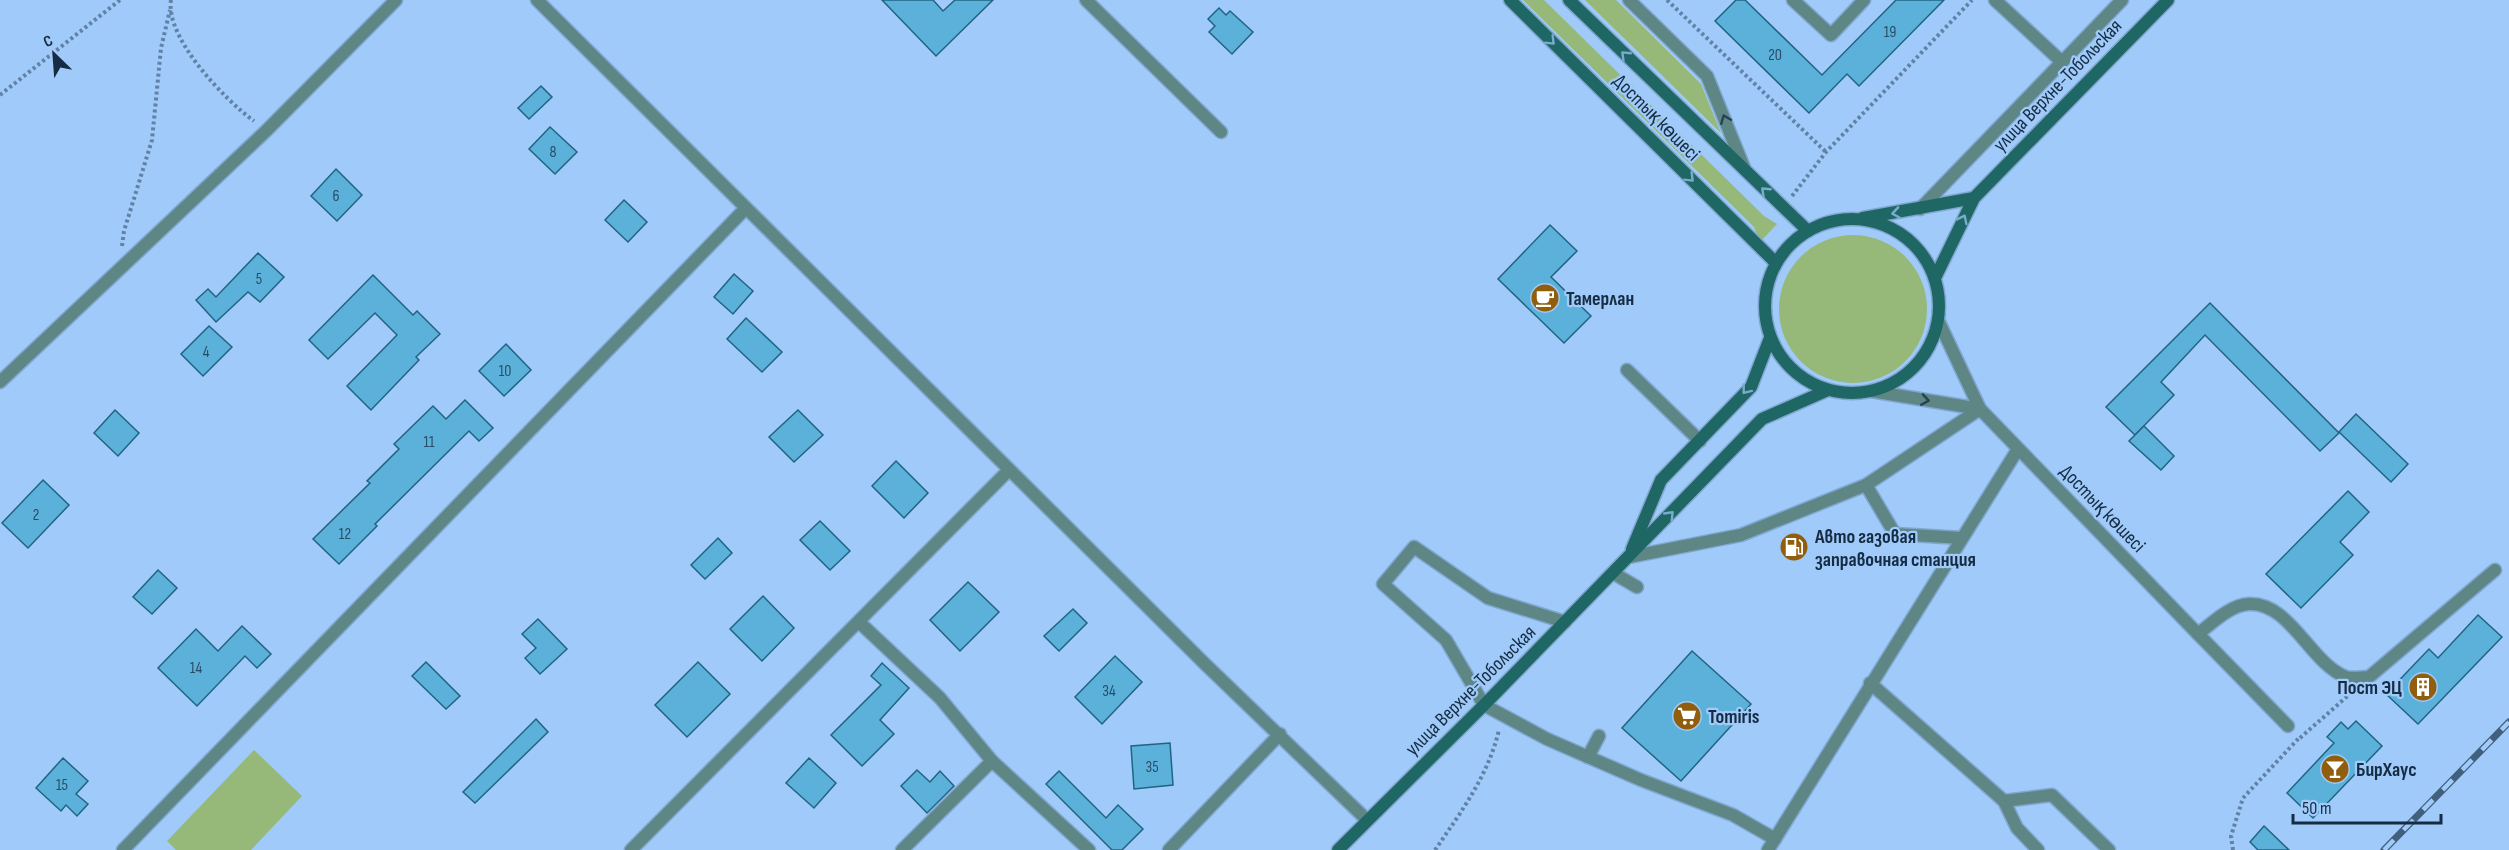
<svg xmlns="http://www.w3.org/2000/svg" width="2509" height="850" font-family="'Sofia Sans Condensed',sans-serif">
	<rect width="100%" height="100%" fill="#9fcaf9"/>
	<!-- green -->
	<g fill="#96b97a">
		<polygon points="1523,0 1544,0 1764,216 1777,224 1760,242 1754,227"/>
		<polygon points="1585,0 1616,0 1701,84 1721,133"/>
		<circle cx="1853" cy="309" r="74"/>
		<polygon points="254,750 302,796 251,850 176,850 167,841"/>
	</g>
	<!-- building -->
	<g fill="#5cb1da" stroke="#216482" stroke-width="1.5">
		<polygon points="882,0 933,0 943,11 955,0 993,0 936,56"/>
		<polygon points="1736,0 1745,0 1822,75 1896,0 1944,0 1859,86 1847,74 1809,113 1715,21"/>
		<polygon points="1219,8 1226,15 1230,11 1253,32 1232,54 1209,32 1215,26 1208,19"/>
		<polygon points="541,86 552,97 529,119 518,108"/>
		<polygon points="550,127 577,152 555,174 529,149"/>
		<polygon points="336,169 362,195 337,221 311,196"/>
		<polygon points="624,200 647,222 628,242 605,220"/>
		<polygon points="1550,225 1577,251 1551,277 1591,316 1564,343 1498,279"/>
		<polygon points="258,253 284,277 260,302 248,292 216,322 196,300 208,289 216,297"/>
		<polygon points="734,274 753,291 733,314 714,297"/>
		<polygon points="373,275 413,315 417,311 440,334 416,357 419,360 371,410 347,386 397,335 375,313 328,359 309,340"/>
		<polygon points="2210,303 2339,433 2320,451 2205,335 2161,382 2174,395 2135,435 2106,407"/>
		<polygon points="746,318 782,352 762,372 727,339"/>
		<polygon points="209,326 232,347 203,376 181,354"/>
		<polygon points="506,344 531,370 504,396 479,371"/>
		<polygon points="465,400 493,428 479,441 469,431 375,524 377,526 339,564 313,539 370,483 367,481 399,449 394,444 433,406 446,419"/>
		<polygon points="115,410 139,433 118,456 94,433"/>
		<polygon points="798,410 823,435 794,462 769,437"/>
		<polygon points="2356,414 2408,464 2391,482 2339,432"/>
		<polygon points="2144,426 2174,456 2161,470 2129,441"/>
		<polygon points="896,461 928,493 904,518 872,486"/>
		<polygon points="43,480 69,505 28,548 2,523"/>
		<polygon points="2348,491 2369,512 2340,542 2353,555 2301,608 2266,574"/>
		<polygon points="820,521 850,551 830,570 800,540"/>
		<polygon points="718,538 732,553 705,579 691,565"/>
		<polygon points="158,570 177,588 152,614 133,597"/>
		<polygon points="968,582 999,612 960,651 930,620"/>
		<polygon points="763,596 794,628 762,661 730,629"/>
		<polygon points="1073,609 1087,623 1059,651 1044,636"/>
		<polygon points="2478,615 2502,637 2418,724 2386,694 2429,649 2438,658"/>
		<polygon points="538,619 567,649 540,674 525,658 536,648 522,634"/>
		<polygon points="242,626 271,654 257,668 245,656 197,706 158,668 196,629 218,651"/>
		<polygon points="1692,651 1751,704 1681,781 1622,728"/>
		<polygon points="1115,656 1142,682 1102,724 1075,697"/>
		<polygon points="426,662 460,696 446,709 412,676"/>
		<polygon points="698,662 730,694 687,737 655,705"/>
		<polygon points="882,663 909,688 880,720 894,734 862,766 831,735 881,685 871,676"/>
		<polygon points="536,719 548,732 475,803 463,792"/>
		<polygon points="2356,721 2382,746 2313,818 2287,793 2334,743 2327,737 2341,722 2348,729"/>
		<polygon points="1170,743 1173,785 1134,789 1131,746"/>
		<polygon points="63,758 88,781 76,794 88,804 77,816 66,805 61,811 36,788"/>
		<polygon points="809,758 836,783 814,808 786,783"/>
		<polygon points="917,770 930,782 940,771 954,786 927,813 901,786"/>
		<polygon points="1059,771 1106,818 1118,805 1143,829 1122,850 1112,850 1046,784"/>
		<polygon points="2264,826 2289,850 2258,850 2250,842"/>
	</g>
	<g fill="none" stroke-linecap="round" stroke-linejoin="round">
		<!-- lane casing -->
		<g stroke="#81a7d1" stroke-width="15">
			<g id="lane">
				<polyline points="1793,0 1831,35 1864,0"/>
				<polyline points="1995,0 2062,62"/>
				<polyline points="1920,209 2122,0"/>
				<polyline points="1627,370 1700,441"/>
				<polyline points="1866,485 1895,534 1962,538"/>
				<polyline points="1629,557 1741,535 1866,485 1980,409"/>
				<polyline points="859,622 940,698 992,761"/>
				<polyline points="1870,683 2004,801 2017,828 2038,850"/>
				<polyline points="1484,705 1446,640 1383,584 1414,547 1488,598 1565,622"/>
				<path d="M2288,726L2198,634C2212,623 2230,605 2249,604C2290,602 2310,663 2346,677C2353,679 2362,677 2369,677L2495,570"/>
				<polyline points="2004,801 2052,795 2109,850"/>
				<polyline points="902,850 992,761 1089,850"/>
				<polyline points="1768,850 2018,449"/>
			</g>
		</g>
		<!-- street casing -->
		<g stroke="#81a7d1" stroke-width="15">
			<g id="street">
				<polyline points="537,0 1204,663 1367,820"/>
				<polyline points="1086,0 1221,132"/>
				<polyline points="1629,0 1707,76 1745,170"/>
				<polyline points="1938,320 1980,409 2198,634"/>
				<polyline points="0,382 266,131 396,0"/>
				<polyline points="1871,391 1980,409"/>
				<polyline points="1613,573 1637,587"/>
				<polyline points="1484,705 1547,739 1641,780 1733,815 1775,839"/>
				<polyline points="1588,757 1599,736"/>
				<polyline points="123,850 745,209"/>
				<polyline points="631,850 1009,470"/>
				<polyline points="1169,850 1280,734"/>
			</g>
		</g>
		<!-- secondary casing -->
		<g stroke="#81a7d1" stroke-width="15">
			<g id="secondary">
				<polyline points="1510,0 1776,263"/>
				<polyline points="1569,0 1808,231"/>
				<polyline points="1863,218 1974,198"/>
				<circle cx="1852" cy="306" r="87"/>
				<polyline points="1935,278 1974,198 2168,0"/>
				<polyline points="1632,549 1661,480 1751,387 1770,338"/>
				<polyline points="1338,850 1484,705 1762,419 1828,390"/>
			</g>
		</g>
		<!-- path -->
		<g stroke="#6182a6" stroke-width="4" stroke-dasharray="3 3" stroke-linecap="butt">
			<path d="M171,0C165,38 225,100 254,121"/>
			<polyline points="1667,0 1826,152"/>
			<polyline points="0,95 120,0"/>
			<polyline points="1792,196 1826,152 1972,0"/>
			<polyline points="122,246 124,231 152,140 161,48 170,10"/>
			<polyline points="2300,738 2351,693"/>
			<path d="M1435,850C1461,812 1488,776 1499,730"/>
			<polyline points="2233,850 2231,836 2243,798 2299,738"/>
		</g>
		<!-- lane -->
		<use href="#lane" stroke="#5d8684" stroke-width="12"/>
		<!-- street -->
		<use href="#street" stroke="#5d8684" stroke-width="12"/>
		<!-- secondary -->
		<use href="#secondary" stroke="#1f6764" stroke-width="12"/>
		<!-- rail casing -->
		<g stroke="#425f7d" stroke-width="7">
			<polyline id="rail" points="2384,850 2509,722"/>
		</g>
		<!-- rail -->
		<use href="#rail" stroke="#9fcaf9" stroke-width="4.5" stroke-dasharray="14" stroke-linecap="butt"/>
	</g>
	<!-- one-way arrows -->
	<defs><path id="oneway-chevron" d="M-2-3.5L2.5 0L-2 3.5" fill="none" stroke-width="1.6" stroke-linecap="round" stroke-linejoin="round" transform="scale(1.5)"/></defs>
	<g stroke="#79accc">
		<use href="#oneway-chevron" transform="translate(1551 41) rotate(45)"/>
		<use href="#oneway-chevron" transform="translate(1625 55) rotate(-136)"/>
		<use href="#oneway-chevron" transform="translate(1690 178) rotate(45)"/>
		<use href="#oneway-chevron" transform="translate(1765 191) rotate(-137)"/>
		<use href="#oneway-chevron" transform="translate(1896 213) rotate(171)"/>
		<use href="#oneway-chevron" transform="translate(1963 219) rotate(-64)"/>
		<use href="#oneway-chevron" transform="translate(1746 390) rotate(128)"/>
		<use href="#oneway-chevron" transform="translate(1670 515) rotate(-46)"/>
	</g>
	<g stroke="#284253">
		<use href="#oneway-chevron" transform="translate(1725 119) rotate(-112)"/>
		<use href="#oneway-chevron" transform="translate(1925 400) rotate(9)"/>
	</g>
	<!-- icons -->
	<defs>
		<g id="cafe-disc" transform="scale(1.5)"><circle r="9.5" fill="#905e0d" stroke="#9fcaf9"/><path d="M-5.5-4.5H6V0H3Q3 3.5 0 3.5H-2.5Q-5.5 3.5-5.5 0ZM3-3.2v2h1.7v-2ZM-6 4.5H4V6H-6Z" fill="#fff"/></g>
		<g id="fuel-disc" transform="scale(1.5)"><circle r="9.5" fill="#905e0d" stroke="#9fcaf9"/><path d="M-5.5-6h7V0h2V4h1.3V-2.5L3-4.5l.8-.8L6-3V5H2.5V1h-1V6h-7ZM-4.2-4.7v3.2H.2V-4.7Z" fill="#fff"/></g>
		<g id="building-disc" transform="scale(1.5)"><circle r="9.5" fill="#905e0d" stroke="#9fcaf9"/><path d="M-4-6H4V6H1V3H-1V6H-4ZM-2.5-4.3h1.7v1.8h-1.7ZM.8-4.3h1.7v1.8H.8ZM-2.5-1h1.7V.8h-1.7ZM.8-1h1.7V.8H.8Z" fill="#fff"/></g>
		<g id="supermarket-disc" transform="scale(1.5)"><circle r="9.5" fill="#905e0d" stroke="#9fcaf9"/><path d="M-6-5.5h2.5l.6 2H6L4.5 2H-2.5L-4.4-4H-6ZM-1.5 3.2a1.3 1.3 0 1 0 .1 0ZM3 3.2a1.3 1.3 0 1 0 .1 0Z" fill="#fff"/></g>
		<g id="bar-disc" transform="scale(1.5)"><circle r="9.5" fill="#905e0d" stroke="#9fcaf9"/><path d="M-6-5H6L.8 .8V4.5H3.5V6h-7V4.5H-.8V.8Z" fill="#fff"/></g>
	</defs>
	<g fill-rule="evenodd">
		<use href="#cafe-disc" x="1545" y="298"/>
		<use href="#fuel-disc" x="1794" y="547"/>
		<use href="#building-disc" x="2423" y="687"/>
		<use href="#supermarket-disc" x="1687" y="716"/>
		<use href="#bar-disc" x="2335" y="769"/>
	</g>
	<g text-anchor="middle" stroke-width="4.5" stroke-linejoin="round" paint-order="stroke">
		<!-- number labels -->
		<g font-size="16" fill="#284d69">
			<text x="1890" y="37">19</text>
			<text x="1775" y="60">20</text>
			<text x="553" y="157">8</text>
			<text x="336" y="201">6</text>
			<text x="259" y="284">5</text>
			<text x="206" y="357">4</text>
			<text x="505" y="376">10</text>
			<text x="429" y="447">11</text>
			<text x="36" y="520">2</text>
			<text x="345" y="539">12</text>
			<text x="196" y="673">14</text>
			<text x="1109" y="696">34</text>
			<text x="1152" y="772">35</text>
			<text x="62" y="790">15</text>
		</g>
		<!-- street labels -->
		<g font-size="20" fill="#162c43" stroke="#9fcaf9">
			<text transform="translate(2057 85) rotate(-46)" y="7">улица Верхне-Тобольская</text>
			<text transform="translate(1657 117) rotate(45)" y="7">Достық көшесі</text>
			<text transform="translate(2103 508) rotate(46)" y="7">Достық көшесі</text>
			<text transform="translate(1470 690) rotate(-45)" y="7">улица Верхне-Тобольская</text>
		</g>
		<!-- poi labels -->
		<g font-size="20" font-weight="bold" fill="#162c43" stroke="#9fcaf9" text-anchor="start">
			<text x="1566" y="305">Тамерлан</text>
			<text x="1815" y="543">Авто газовая<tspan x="1815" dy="23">заправочная станция</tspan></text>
			<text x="2402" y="694" text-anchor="end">Пост ЭЦ</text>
			<text x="1708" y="723">Tomiris</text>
			<text x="2356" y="776">БирХаус</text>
		</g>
	</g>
	<!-- north arrow -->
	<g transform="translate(54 54) rotate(335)" stroke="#9fcaf9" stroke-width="4.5" paint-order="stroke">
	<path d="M0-4.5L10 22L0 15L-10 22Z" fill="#162c43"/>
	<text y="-9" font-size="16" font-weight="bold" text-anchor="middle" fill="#162c43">С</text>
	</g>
	<!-- scale -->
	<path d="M2293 814v9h148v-9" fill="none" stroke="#162c43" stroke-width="3"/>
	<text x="2302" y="814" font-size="18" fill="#162c43" stroke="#9fcaf9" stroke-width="4.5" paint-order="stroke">50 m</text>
</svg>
